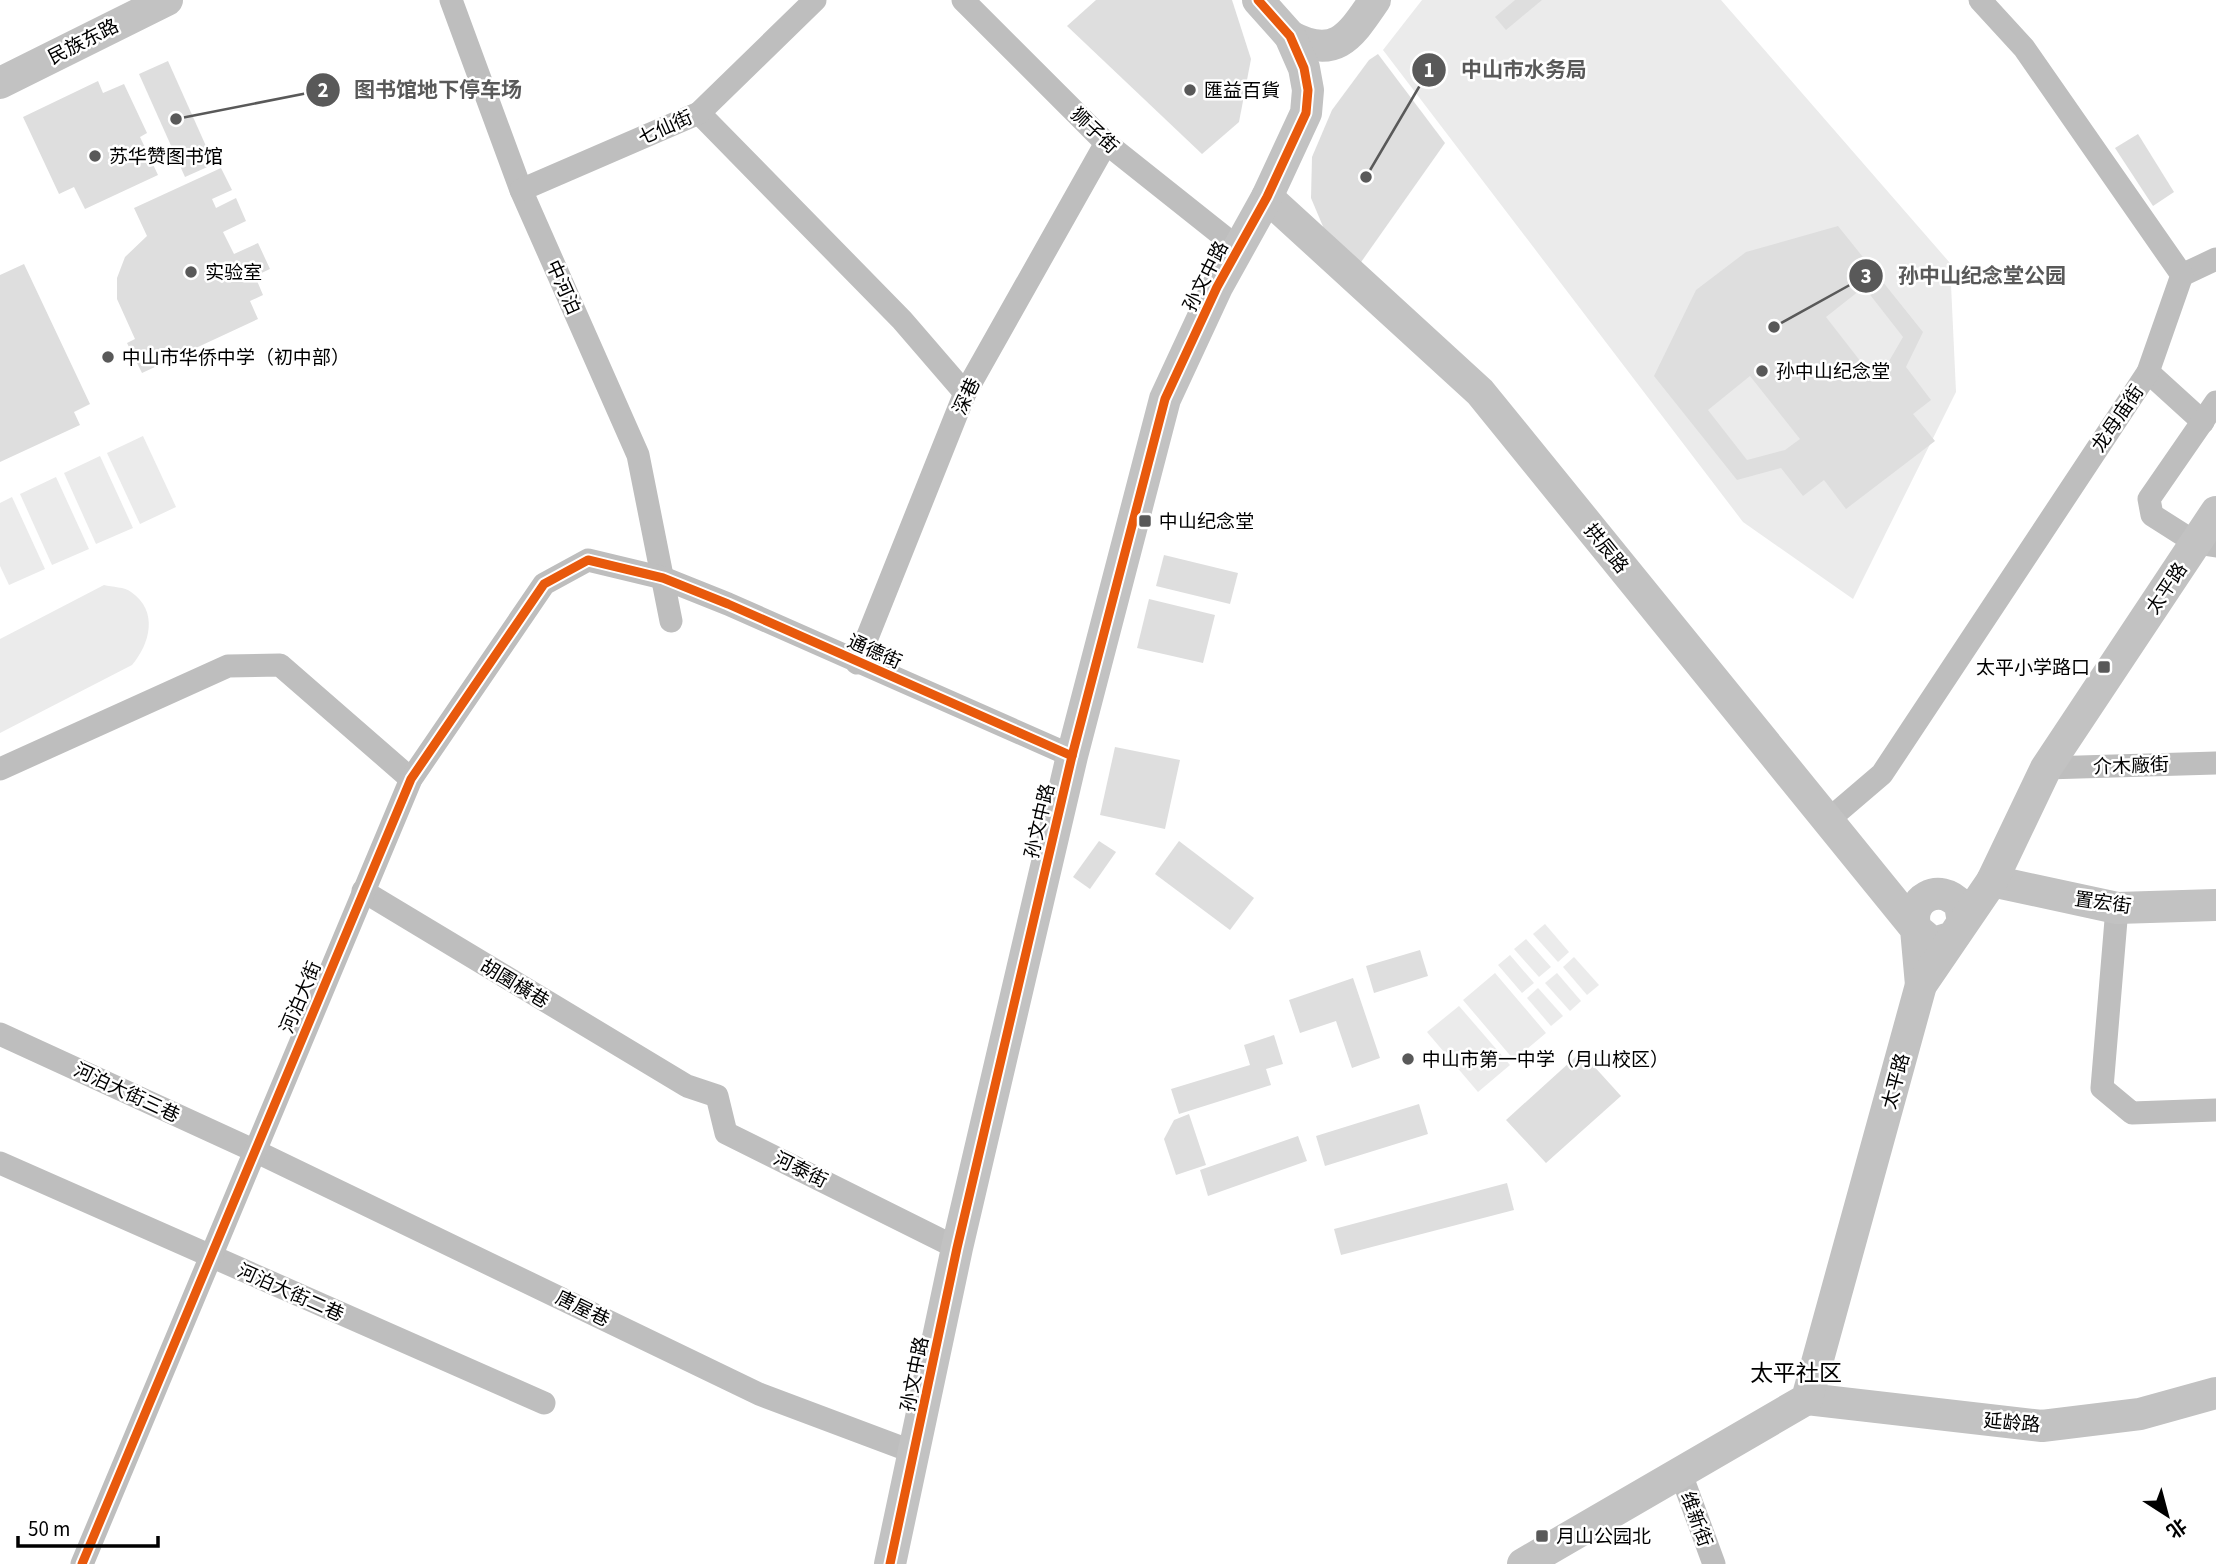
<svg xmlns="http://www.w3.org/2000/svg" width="2216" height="1564" font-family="'Source Sans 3','Noto Sans SC',sans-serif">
	<rect width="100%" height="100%" fill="#fff"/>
	<!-- green -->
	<g fill="#ebebeb">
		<polygon points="1422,0 1721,0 1950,263 1956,392 1853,599 1743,522 1383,50"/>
		<polygon points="143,436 176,507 140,524 107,453"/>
		<polygon points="100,456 133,528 96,544 64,473"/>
		<polygon points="56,477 89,549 52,565 20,494"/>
		<polygon points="12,497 45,569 9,585 0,566 0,503"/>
		<path d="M104,585C112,587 125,587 131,592C159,611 150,644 132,665L0,733V639Z"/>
		<polygon points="1545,924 1569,952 1558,962 1533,934"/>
		<polygon points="1526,939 1551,967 1539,977 1514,949"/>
		<polygon points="1510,955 1534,983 1522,993 1498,965"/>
		<polygon points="1574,957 1599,985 1587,995 1563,967"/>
		<polygon points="1495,973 1546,1033 1514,1060 1463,1000"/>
		<polygon points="1557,973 1581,1001 1570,1011 1545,983"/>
		<polygon points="1538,988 1563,1016 1551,1026 1527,998"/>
		<polygon points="1459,1006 1510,1065 1478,1092 1427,1032"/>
	</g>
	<!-- building -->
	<g fill="#dedede" fill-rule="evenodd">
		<polygon points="1096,0 1232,0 1251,59 1239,122 1202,154 1067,26"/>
		<polygon points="1515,0 1542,0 1506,30 1495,17"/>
		<polygon points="1378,54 1445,143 1359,265 1327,236 1311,198 1312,157 1332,110 1369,60"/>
		<polygon points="168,61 214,164 185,177 139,74"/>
		<polygon points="98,81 103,93 124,84 147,133 140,137 158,175 85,209 74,187 59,194 23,117"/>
		<polygon points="2138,134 2174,192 2153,206 2115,148"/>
		<polygon points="221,168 232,190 212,199 216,208 236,198 246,221 223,232 234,254 258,243 270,269 255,276 263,295 250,301 258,319 142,373 127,343 135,339 117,299 117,278 125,257 147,236 134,208"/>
		<path d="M1838,226L1923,332L1906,367L1931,400L1913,414L1935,441L1846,509L1824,480L1803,496L1781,468L1737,480L1654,376L1696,290L1746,252ZM1864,287L1903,337L1881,375L1875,380L1826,317ZM1750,376L1800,439L1785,450L1747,460L1708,410Z"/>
		<polygon points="24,264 90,404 74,412 80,425 0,462 0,275"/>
		<polygon points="1164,555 1238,573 1230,604 1156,586"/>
		<polygon points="1149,599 1215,615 1203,663 1137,648"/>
		<polygon points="1115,747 1180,760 1165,829 1100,815"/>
		<polygon points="1099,841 1116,852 1090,889 1073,877"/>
		<polygon points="1179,841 1254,898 1230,930 1155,874"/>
		<polygon points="1420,950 1428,976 1374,993 1366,966"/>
		<polygon points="1353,978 1380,1058 1352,1068 1336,1021 1300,1033 1289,1000"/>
		<polygon points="1274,1035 1283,1064 1266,1069 1271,1085 1179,1114 1171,1089 1250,1065 1244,1045"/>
		<polygon points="1581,1052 1621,1096 1546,1163 1506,1120"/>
		<polygon points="1419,1104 1428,1134 1325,1166 1316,1136"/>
		<polygon points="1189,1114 1206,1165 1176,1175 1164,1139 1174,1120"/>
		<polygon points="1298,1136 1307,1161 1208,1196 1200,1170"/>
		<polygon points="1507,1183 1514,1210 1341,1255 1334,1229"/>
	</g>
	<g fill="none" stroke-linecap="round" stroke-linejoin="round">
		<!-- street -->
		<g stroke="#bebebe" stroke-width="23">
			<polyline points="451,0 521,190 638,455 671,621"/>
			<polyline points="963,0 1106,143 1238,248"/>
			<polyline points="699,113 902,320 965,393"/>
			<polyline points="521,190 699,113 815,0"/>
			<polyline points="2182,275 2216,259"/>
			<polyline points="2148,372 2203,422"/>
			<polyline points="2216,402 2149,499 2152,515 2196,543 2216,546"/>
			<polyline points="857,663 965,393 1106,143"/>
			<polyline points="2046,768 2216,763"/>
			<polyline points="0,769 228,666 280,665 411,779"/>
			<polyline points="1827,821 1882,774 2148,372 2182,275 2024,48 1980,0"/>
			<polyline points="363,891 687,1086 717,1096 726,1133 957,1248"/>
			<polyline points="2117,908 2102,1088 2132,1113 2216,1110"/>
			<polyline points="0,1034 255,1151 759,1394 916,1453"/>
			<polyline points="0,1163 544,1403"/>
			<polyline points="1681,1474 1714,1564"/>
			<polyline points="82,1564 411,779 544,584 588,560 663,578 728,604 1072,756"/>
		</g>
		<!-- secondary -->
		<g stroke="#c2c2c2" stroke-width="32">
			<path d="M1290,36C1336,61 1351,35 1375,0"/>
			<polyline points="0,83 167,0"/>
			<path d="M1267,197L1480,392L1916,929L1929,940L1937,942L1953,937L1963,922L1960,905C1940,881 1906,899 1916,929L1921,985"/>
			<polyline points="1992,881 2117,908 2216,905"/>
			<polyline points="1807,1399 2042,1426 2140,1414 2216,1393"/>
			<polyline points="890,1564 957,1248 1072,756 1165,399 1217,287 1267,197 1306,113 1308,90 1304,68 1290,36 1258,0"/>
			<polyline points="1523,1564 1807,1399 1921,985 1992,881 2046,768 2216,512"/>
		</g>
		<!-- cycleway casing -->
		<g stroke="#fff" stroke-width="13">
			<g id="cycleway">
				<polyline points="82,1564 411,779 544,584 588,560 663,578 728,604 1072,756"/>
				<polyline points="890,1564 957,1248 1072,756 1165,399 1217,287 1267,197 1306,113 1308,90 1304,68 1290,36 1258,0"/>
			</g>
		</g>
		<!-- cycleway -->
		<use href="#cycleway" stroke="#e8590c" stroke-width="9"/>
	</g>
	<!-- markers -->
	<g fill="#595959" stroke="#fff" stroke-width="2.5">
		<circle cx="1190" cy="90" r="7"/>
		<circle cx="95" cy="156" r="7"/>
		<circle cx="191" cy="272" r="7"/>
		<circle cx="108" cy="357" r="7"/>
		<circle cx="1762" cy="371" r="7"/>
		<rect x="1138" y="514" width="14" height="14" rx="3.5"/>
		<rect x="2097" y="660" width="14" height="14" rx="3.5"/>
		<circle cx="1408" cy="1059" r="7"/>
		<rect x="1535" y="1529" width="14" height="14" rx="3.5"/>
	</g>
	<g text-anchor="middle" stroke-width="5" stroke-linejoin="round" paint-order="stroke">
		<!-- street labels -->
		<g font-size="19" fill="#000" stroke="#fff">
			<text transform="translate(83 41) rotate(-27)" y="7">民族东路</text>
			<text transform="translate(665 127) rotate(-24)" y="7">七仙街</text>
			<text transform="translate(1095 130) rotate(43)" y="7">狮子街</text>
			<text transform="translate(1205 276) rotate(-63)" y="7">孙文中路</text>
			<text transform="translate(564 287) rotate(66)" y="7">中河泊</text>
			<text transform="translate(966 396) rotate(-65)" y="7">深巷</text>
			<text transform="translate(2117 418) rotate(-56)" y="7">龙母庙街</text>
			<text transform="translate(1607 548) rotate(51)" y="7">拱辰路</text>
			<text transform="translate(2166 588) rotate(-56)" y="7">太平路</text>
			<text transform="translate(875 651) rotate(24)" y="7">通德街</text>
			<text transform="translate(2131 765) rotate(-2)" y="7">介木廠街</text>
			<text transform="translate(1039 821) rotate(-77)" y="7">孙文中路</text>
			<text transform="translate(2103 902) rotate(8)" y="7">置宏街</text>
			<text transform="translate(515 983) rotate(31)" y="7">胡園橫巷</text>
			<text transform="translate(300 997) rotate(-67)" y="7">河泊大街</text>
			<text transform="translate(1895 1081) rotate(-75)" y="7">太平路</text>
			<text transform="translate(127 1092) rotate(25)" y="7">河泊大街三巷</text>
			<text transform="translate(801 1169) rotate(26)" y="7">河泰街</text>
			<text transform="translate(291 1292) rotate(24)" y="7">河泊大街二巷</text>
			<text transform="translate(583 1308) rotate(26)" y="7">唐屋巷</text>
			<text transform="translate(914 1374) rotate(-79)" y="7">孙文中路</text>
			<text transform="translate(2012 1422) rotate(5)" y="7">延龄路</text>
			<text transform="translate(1697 1519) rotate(70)" y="7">维新街</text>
		</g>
		<!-- poi labels -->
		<g font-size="19" fill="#000" stroke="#fff" text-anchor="start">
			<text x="1204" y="97">匯益百貨</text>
			<text x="109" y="163">苏华赞图书馆</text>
			<text x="205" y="279">实验室</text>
			<text x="122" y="364">中山市华侨中学（初中部）</text>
			<text x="1776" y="378">孙中山纪念堂</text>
			<text x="1159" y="528">中山纪念堂</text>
			<text x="2090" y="674" text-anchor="end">太平小学路口</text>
			<text x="1422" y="1066">中山市第一中学（月山校区）</text>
			<text x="1556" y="1543">月山公园北</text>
		</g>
		<!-- quarter labels -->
		<g font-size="23" fill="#000" stroke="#fff">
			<text x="1796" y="1381">太平社区</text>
		</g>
	</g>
	<!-- callouts -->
	<path fill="none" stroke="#595959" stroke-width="2.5" d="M1366 177L1429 70M176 119L323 90M1774 327L1866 276"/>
	<g fill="#595959" stroke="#fff" stroke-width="2.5">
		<circle cx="1366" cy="177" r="7"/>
		<circle cx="176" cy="119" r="7"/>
		<circle cx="1774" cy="327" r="7"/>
		<circle cx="1429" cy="70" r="18"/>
		<circle cx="323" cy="90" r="18"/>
		<circle cx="1866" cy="276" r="18"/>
	</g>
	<g font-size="21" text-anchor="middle" font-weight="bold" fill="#fff">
		<text x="1429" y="77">1</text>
		<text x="323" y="97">2</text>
		<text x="1866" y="283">3</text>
	</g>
	<g font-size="21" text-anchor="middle" font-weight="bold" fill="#595959" stroke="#fff" stroke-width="5" stroke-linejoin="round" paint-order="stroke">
		<text x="1524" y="77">中山市水务局</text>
		<text x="438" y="97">图书馆地下停车场</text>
		<text x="1982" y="283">孙中山纪念堂公园</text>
	</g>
	<!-- north arrow -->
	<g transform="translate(2167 1515) rotate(144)" stroke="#ffffff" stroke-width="5" paint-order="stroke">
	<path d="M0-5L12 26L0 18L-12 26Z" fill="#000000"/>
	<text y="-10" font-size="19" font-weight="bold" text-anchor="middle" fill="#000000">北</text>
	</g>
	<!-- scale -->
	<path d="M18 1536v10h140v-10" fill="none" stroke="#000000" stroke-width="3.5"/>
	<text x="28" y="1536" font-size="21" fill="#000000" stroke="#ffffff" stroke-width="5" paint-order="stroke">50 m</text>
</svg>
